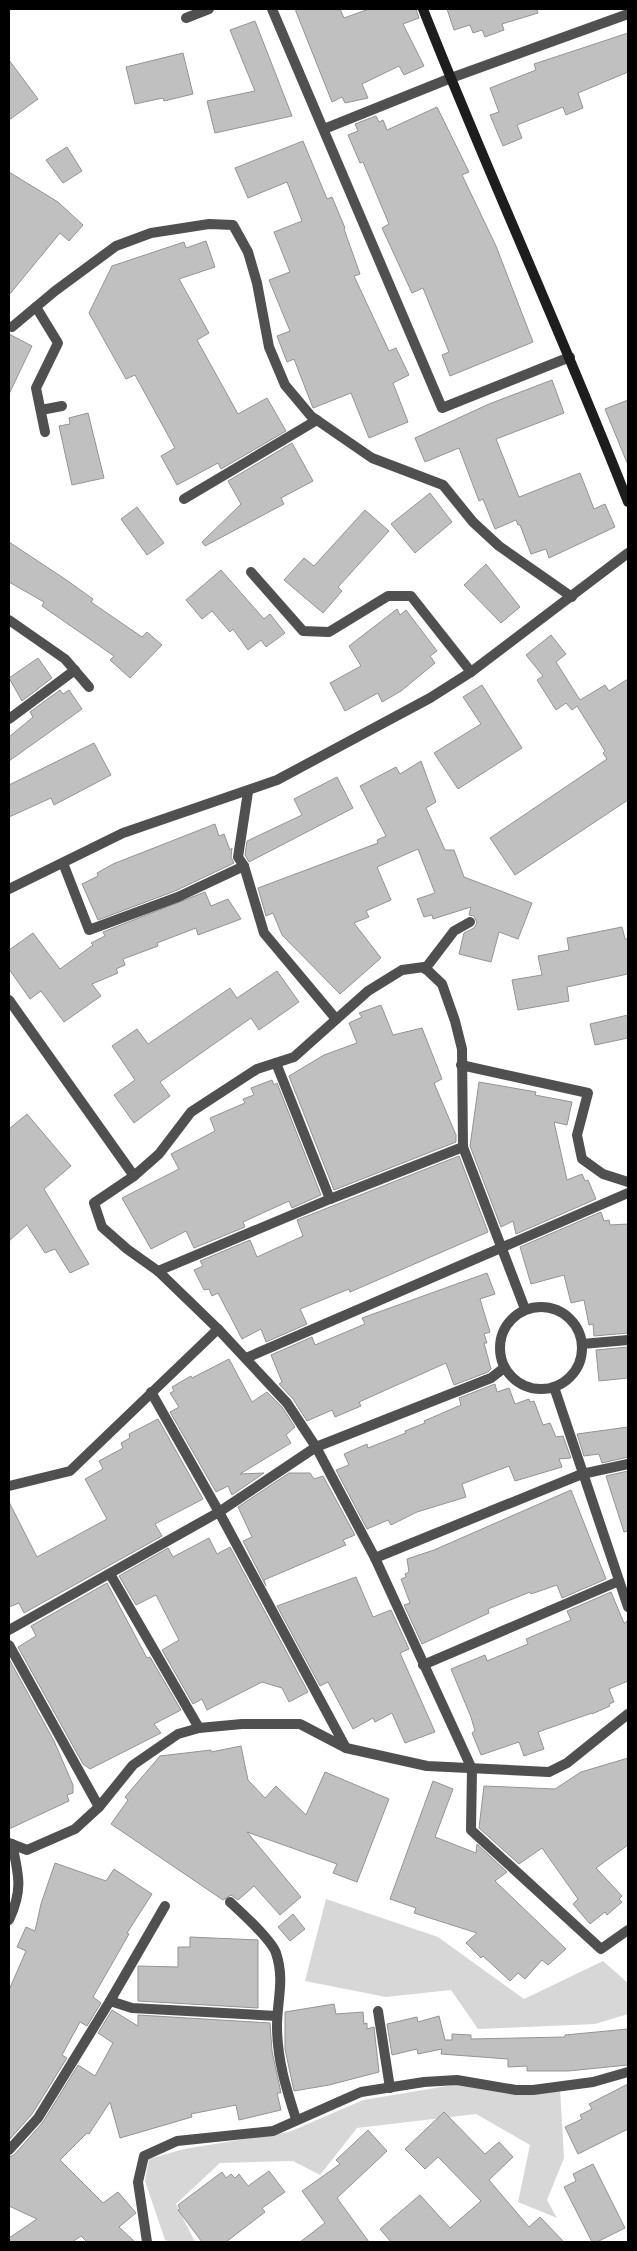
<svg xmlns="http://www.w3.org/2000/svg" width="637" height="2251" font-family="Montserrat,sans-serif">
	<rect width="100%" height="100%" fill="#fff"/>
	<!-- green -->
	<g fill="#d7d7d7">
		<polygon points="326,1899 438,1937 524,1999 603,1961 628,1983 628,2014 595,2024 478,2029 451,1990 386,1997 305,1981"/>
		<polygon points="459,2084 560,2088 564,2158 547,2200 557,2218 518,2202 530,2145 476,2114 357,2128 320,2175 293,2161 220,2163 176,2204 195,2242 170,2242 165,2240 145,2181 149,2159 184,2149 289,2132 363,2100"/>
	</g>
	<!-- building -->
	<g fill="#c0c0c0" stroke="#949494">
		<polygon points="295,9 340,9 344,18 369,9 416,9 419,18 403,24 424,66 404,75 399,66 362,84 368,98 345,103 342,97 332,102"/>
		<polygon points="447,9 537,9 538,13 502,24 504,30 485,37 482,30 473,33 470,25 454,30"/>
		<polygon points="255,21 292,116 215,133 207,101 255,91 230,30"/>
		<polygon points="628,33 628,72 578,93 583,108 566,115 563,107 517,125 522,138 503,146 490,115 499,112 490,88 536,70 534,64"/>
		<polygon points="183,53 193,94 164,101 163,98 135,104 126,67"/>
		<polygon points="9,60 38,99 9,120"/>
		<polygon points="437,107 469,172 462,175 496,246 533,342 450,376 442,355 449,352 447,347 423,288 412,293 382,228 389,224 363,162 360,163 348,135 358,131 355,124 376,116 379,122 383,120 387,130"/>
		<polygon points="303,141 327,199 332,197 345,228 344,229 360,274 354,276 389,351 396,348 409,375 393,383 408,422 369,438 351,393 313,408 294,359 287,362 277,336 290,331 269,280 290,272 274,232 302,221 287,182 248,198 235,168"/>
		<polygon points="67,147 82,171 63,183 46,160"/>
		<polygon points="9,172 58,202 83,225 69,241 60,233 9,295"/>
		<polygon points="206,241 215,267 179,279 209,333 197,340 238,414 267,398 286,431 221,469 218,463 177,485 161,456 175,448 135,375 126,379 89,313 112,266 184,242 186,248"/>
		<polygon points="9,334 32,346 9,394"/>
		<polygon points="552,380 564,413 496,439 519,497 580,473 594,509 605,504 615,527 549,558 546,549 531,554 520,525 518,525 516,520 495,529 483,499 479,501 459,448 425,462 415,438 489,404"/>
		<polygon points="628,400 628,465 605,409"/>
		<polygon points="88,413 104,478 72,485 59,426 70,424 69,418"/>
		<polygon points="292,443 313,481 281,498 284,504 205,546 202,542 241,504 228,481"/>
		<polygon points="430,493 452,522 415,553 391,524"/>
		<polygon points="137,507 164,543 147,555 121,519"/>
		<polygon points="365,510 389,531 338,587 342,591 323,613 284,580 304,558 314,566"/>
		<polygon points="9,542 65,579 93,599 91,602 142,637 147,632 162,645 130,678 110,660 114,656 42,606 44,602 9,582"/>
		<polygon points="486,564 520,607 501,623 464,585"/>
		<polygon points="221,570 264,619 270,614 285,633 266,647 261,640 248,650 233,629 230,632 212,611 202,619 186,600"/>
		<polygon points="397,609 400,615 406,610 437,651 430,656 435,663 401,691 382,702 378,693 345,711 330,683 361,666 349,646"/>
		<polygon points="551,635 566,654 556,662 580,700 605,685 609,691 628,679 628,800 515,875 490,838 607,759 603,753 605,751 577,706 572,710 566,703 556,710 537,680 543,676 526,655"/>
		<polygon points="38,658 52,678 22,701 9,678"/>
		<polygon points="482,685 522,748 458,789 434,753 481,724 463,697"/>
		<polygon points="60,690 63,694 69,690 82,709 9,761 9,737 33,717 30,712"/>
		<polygon points="94,743 111,775 54,805 51,798 9,817 9,785"/>
		<polygon points="421,761 436,802 426,808 445,850 454,850 464,877 532,903 518,939 499,932 491,962 459,954 464,933 474,928 477,923 474,916 469,915 471,907 433,919 432,915 424,917 417,899 435,893 418,849 377,867 391,900 366,911 369,917 354,923 381,958 340,994 282,935 273,913 266,916 258,888 378,843 377,840 386,836 360,786 396,767 400,774"/>
		<polygon points="337,777 353,808 249,862 245,855 247,841 302,815 294,799"/>
		<polygon points="215,824 219,836 224,834 230,850 232,848 231,857 234,863 175,891 98,920 82,884 98,876 97,873 113,864"/>
		<polygon points="205,892 211,906 228,899 241,919 198,935 196,928 157,943 158,946 123,959 125,965 116,969 118,973 92,984 101,996 64,1022 41,991 30,999 9,969 9,950 33,933 60,969 93,945 91,943 105,936 103,932"/>
		<polygon points="622,927 625,939 628,939 628,974 567,987 569,1001 518,1010 512,980 542,975 538,956 569,950 567,938"/>
		<polygon points="277,971 299,1002 259,1030 251,1018 160,1082 170,1096 134,1123 114,1095 135,1080 112,1046 137,1029 148,1044 230,988 237,998"/>
		<polygon points="381,1005 393,1035 422,1028 442,1079 434,1083 456,1135 456,1142 334,1190 289,1076 324,1055 357,1043 349,1023 362,1017 359,1013"/>
		<polygon points="628,1015 628,1038 595,1045 590,1024"/>
		<polygon points="272,1080 274,1085 277,1083 321,1195 292,1208 289,1201 243,1222 245,1227 194,1248 186,1231 151,1249 122,1198 179,1169 171,1154 215,1131 210,1118 245,1103 243,1099 254,1095 251,1088"/>
		<polygon points="479,1082 536,1092 535,1095 572,1102 567,1125 554,1122 567,1180 582,1174 585,1181 588,1180 596,1199 516,1234 513,1221 501,1227 470,1146"/>
		<polygon points="27,1114 71,1166 44,1189 89,1264 70,1273 55,1249 45,1253 27,1225 9,1241 9,1129"/>
		<polygon points="459,1156 488,1232 350,1292 349,1289 300,1309 307,1324 266,1342 261,1329 242,1339 218,1293 212,1296 209,1289 204,1290 194,1270 203,1266 200,1261 250,1240 257,1257 303,1236 297,1220"/>
		<polygon points="601,1212 604,1221 609,1220 610,1225 628,1224 628,1333 594,1336 593,1324 589,1325 584,1300 571,1303 564,1275 531,1284 520,1247"/>
		<polygon points="487,1273 495,1294 480,1299 490,1332 484,1334 487,1343 484,1343 491,1369 488,1372 454,1385 446,1363 359,1402 361,1406 335,1417 332,1410 307,1421 293,1399 279,1384 282,1382 271,1355 312,1337 315,1345 365,1324 362,1318"/>
		<polygon points="628,1347 628,1378 599,1381 596,1350"/>
		<polygon points="229,1359 252,1402 267,1392 282,1407 295,1427 286,1435 291,1443 240,1474 264,1473 232,1495 228,1486 216,1492 170,1412 179,1407 170,1393 174,1391 172,1387 191,1376 192,1378"/>
		<polygon points="495,1384 497,1392 509,1388 515,1404 529,1399 530,1402 534,1401 543,1425 550,1423 556,1437 563,1436 571,1458 559,1459 562,1467 515,1481 509,1466 462,1484 466,1497 417,1512 391,1525 388,1520 367,1529 336,1470 349,1465 344,1454 367,1444 368,1448 406,1433 405,1431 425,1423 424,1421 461,1405 459,1398"/>
		<polygon points="158,1419 203,1499 155,1524 162,1536 24,1613 19,1603 9,1607 9,1502 37,1557 107,1519 85,1479 103,1469 99,1461 123,1448 121,1443 130,1438 129,1434"/>
		<polygon points="628,1427 628,1457 602,1463 599,1454 584,1456 577,1434"/>
		<polygon points="628,1471 628,1531 624,1532 606,1476"/>
		<polygon points="289,1473 310,1473 314,1479 323,1476 355,1535 343,1540 346,1545 264,1580 266,1586 243,1541 252,1537 238,1507"/>
		<polygon points="571,1490 606,1579 562,1598 557,1585 531,1594 530,1592 488,1609 489,1613 422,1644 404,1605 410,1603 401,1579 406,1577 405,1574 409,1572 407,1559 434,1550"/>
		<polygon points="209,1538 217,1554 230,1547 308,1692 289,1702 282,1688 262,1682 207,1710 202,1699 193,1704 162,1650 179,1640 156,1595 136,1605 119,1576 168,1548 173,1557"/>
		<polygon points="356,1577 373,1617 391,1610 409,1649 400,1653 435,1732 405,1743 392,1713 375,1722 373,1718 353,1729 328,1682 320,1686 277,1606"/>
		<polygon points="107,1583 147,1658 150,1657 181,1710 154,1724 161,1733 90,1769 83,1764 18,1647 36,1636 31,1626"/>
		<polygon points="611,1592 624,1623 628,1621 628,1681 609,1689 614,1702 609,1704 610,1706 592,1714 592,1713 538,1732 544,1749 524,1756 519,1742 481,1755 472,1733 475,1731 471,1717 451,1669 485,1655 487,1661 528,1644 526,1639 571,1620 567,1611"/>
		<polygon points="9,1659 54,1741 73,1785 73,1793 67,1795 69,1801 9,1829"/>
		<polygon points="241,1746 248,1780 265,1798 276,1786 306,1815 325,1772 389,1799 357,1882 333,1873 337,1864 247,1832 301,1897 280,1915 254,1886 238,1900 231,1895 223,1900 111,1824 128,1800 125,1797 160,1756 211,1750 211,1752"/>
		<polygon points="628,1758 628,1845 596,1868 622,1896 619,1899 622,1902 607,1915 605,1912 590,1924 573,1904 578,1899 542,1848 519,1864 479,1828 484,1786 555,1789 581,1772"/>
		<polygon points="433,1781 453,1789 435,1837 476,1853 477,1844 507,1872 495,1881 566,1949 548,1965 542,1960 525,1979 518,1973 510,1981 483,1956 481,1958 466,1943 477,1933 414,1913 416,1908 390,1899"/>
		<polygon points="55,1863 106,1881 114,1869 152,1894 127,1933 129,1934 93,1997 101,2003 87,2026 80,2022 62,2055 67,2058 32,2114 9,2140 9,1990 26,1951 17,1947 26,1927 35,1931 41,1904"/>
		<polygon points="293,1914 305,1929 290,1941 278,1927"/>
		<polygon points="190,1937 258,1940 258,2008 138,2001 138,1966 178,1967 178,1947 190,1947"/>
		<polygon points="334,2004 336,2014 363,2012 364,2024 367,2023 367,2029 374,2027 379,2072 329,2085 294,2091 285,2049 285,2012"/>
		<polygon points="112,2010 138,2026 138,2015 270,2023 272,2051 281,2093 277,2093 281,2110 239,2120 236,2105 191,2114 192,2117 120,2138 110,2102 89,2134 87,2133 60,2160 103,2203 118,2192 136,2213 119,2227 135,2242 87,2242 81,2236 72,2242 9,2242 9,2238 37,2219 9,2206 9,2157 14,2155 43,2122 78,2065 95,2076 113,2043 98,2033"/>
		<polygon points="439,2016 445,2040 452,2040 452,2034 471,2035 471,2039 565,2037 565,2035 628,2029 628,2065 568,2071 527,2071 527,2066 508,2067 508,2059 441,2054 442,2049 418,2054 417,2049 392,2055 387,2024 417,2017 418,2022"/>
		<polygon points="628,2084 628,2129 578,2154 565,2127 582,2119 580,2115 592,2109 589,2104"/>
		<polygon points="444,2112 485,2154 499,2142 513,2157 489,2180 529,2227 540,2217 564,2242 391,2242 380,2229 420,2195 450,2228 481,2201 438,2157 425,2169 405,2149"/>
		<polygon points="368,2130 387,2151 337,2198 369,2242 300,2242 325,2223 302,2191 340,2164 336,2160"/>
		<polygon points="593,2164 625,2228 597,2242 592,2242 564,2187 576,2181 573,2174"/>
		<polygon points="269,2171 285,2192 262,2208 265,2212 226,2242 202,2242 178,2210 180,2209 178,2205 222,2172 226,2178 231,2174 235,2178 239,2174 248,2186"/>
	</g>
	<g fill="none" stroke-linecap="round" stroke-linejoin="round">
		<!-- lane -->
		<g stroke="#505050" stroke-width="10">
			<polyline points="41,410 62,406"/>
			<polyline points="425,969 454,931 470,922"/>
			<polyline points="378,2011 390,2088"/>
		</g>
		<!-- street -->
		<g stroke="#505050" stroke-width="10">
			<polyline points="272,9 442,408 570,357"/>
			<polyline points="186,18 209,9"/>
			<polyline points="324,129 451,78 628,14"/>
			<polyline points="36,307 58,343 36,388 45,432"/>
			<polyline points="12,327 55,291 116,246 151,233 209,224 233,225 248,252 257,283 269,347 285,385 311,416 372,458 443,485 473,522 499,546 572,597"/>
			<polyline points="184,499 317,420"/>
			<polyline points="251,572 303,631 329,632 388,596 411,596 471,672"/>
			<polyline points="9,620 65,659 89,687"/>
			<polyline points="9,719 75,670"/>
			<polyline points="248,792 238,857 244,866 264,933 336,1019"/>
			<polyline points="63,863 89,930 178,897 244,866"/>
			<polyline points="9,889 123,833 277,780 430,698 471,672 628,553"/>
			<polyline points="9,1000 134,1176"/>
			<polyline points="276,1063 330,1199"/>
			<polyline points="461,1065 588,1093 577,1135 582,1159 603,1174 628,1182"/>
			<polyline points="158,1271 330,1199 463,1147"/>
			<circle cx="541" cy="1348" r="41"/>
			<polyline points="525,1309 463,1147 462,1049 455,1021 442,984 424,967 402,970 368,991 294,1057 257,1069 191,1112 159,1154 134,1176 94,1203 102,1227 127,1249 158,1271 218,1329 287,1403 316,1447 375,1558 472,1769 471,1830 601,1949 628,1930"/>
			<polyline points="582,1344 628,1340"/>
			<polyline points="246,1358 628,1193"/>
			<polyline points="554,1387 628,1607"/>
			<polyline points="151,1392 219,1512 346,1748"/>
			<polyline points="9,1486 70,1471 218,1329"/>
			<polyline points="375,1558 582,1474 628,1464"/>
			<polyline points="110,1574 199,1728"/>
			<polyline points="9,1630 219,1512 316,1447 491,1378 504,1368"/>
			<polyline points="9,1645 99,1807"/>
			<polyline points="423,1665 619,1581"/>
			<polyline points="9,1843 27,1850 75,1829 99,1807 133,1765 178,1734 199,1728 242,1724 300,1724 346,1748 427,1766 549,1772 567,1763 628,1714"/>
			<path d="M230,1902C242,1913 271,1939 276,1953C285,1980 277,2000 277,2026C277,2059 286,2088 296,2119"/>
			<path d="M9,1920C23,1890 19,1876 12,1844"/>
			<polyline points="110,2001 165,1906"/>
			<polyline points="9,2150 38,2118 110,2001 132,2008 277,2016"/>
			<polyline points="147,2242 138,2182 144,2156 177,2141 273,2131 361,2092 424,2082 457,2080 516,2090 533,2090 593,2082 628,2072"/>
		</g>
		<!-- secondary -->
		<path stroke="#1d1d1d" stroke-width="10" d="M423,9C488,174 563,336 628,502"/>
	</g>
	<!-- border -->
	<rect width="637" height="2251" fill="none" stroke="#000000" stroke-width="20"/>
</svg>
